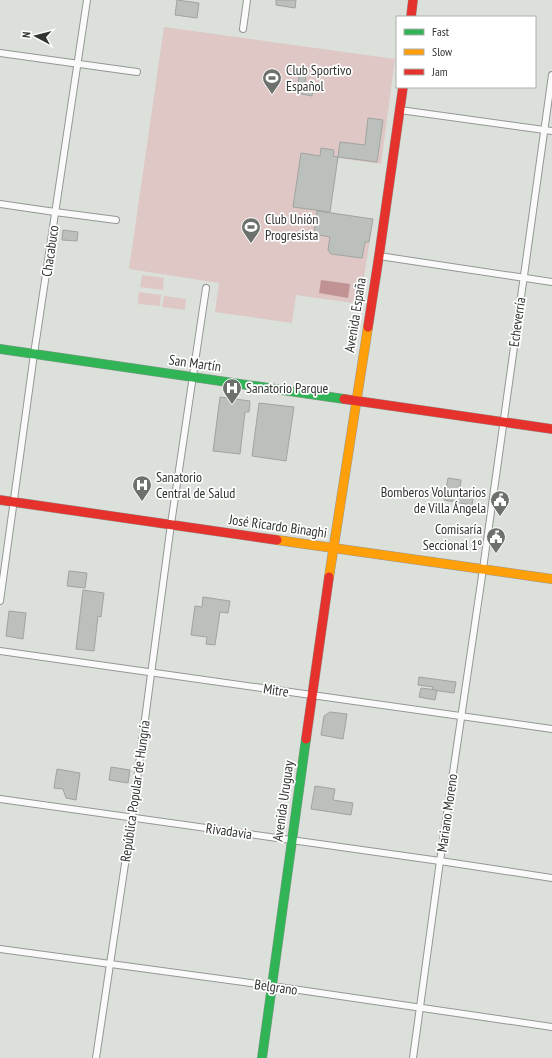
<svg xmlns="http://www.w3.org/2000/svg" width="552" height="1058" font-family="'PT Sans Narrow',sans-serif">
	<rect width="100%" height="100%" fill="#dbe0db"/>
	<!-- green -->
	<g fill="#dec7c5">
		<polygon points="164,27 395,59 381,164 338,158 330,212 373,219 360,304 296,295 292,323 215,312 219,283 129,269"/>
		<polygon points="142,275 164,278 163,290 140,287"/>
		<polygon points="139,292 161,295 160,306 138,304"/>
		<polygon points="164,296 186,299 185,310 162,307"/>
	</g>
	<!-- water -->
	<polygon fill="#c19294" points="321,280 350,284 348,298 319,293"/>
	<!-- building -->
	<g fill="#bcc0bc" stroke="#a0a4a0">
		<polygon points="177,0 199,3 197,18 175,15"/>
		<polygon points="276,0 296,0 295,8 276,5"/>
		<polygon points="300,68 307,69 304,89 313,90 312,96 297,93"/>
		<polygon points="368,118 383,120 377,162 338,157 340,142 365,145"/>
		<polygon points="321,148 334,150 333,156 338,157 330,212 293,207 301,153 320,156"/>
		<polygon points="317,211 373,219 369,242 365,242 362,258 331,254 328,250 330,237 314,234"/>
		<polygon points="63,230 78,232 77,241 62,240"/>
		<polygon points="220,397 250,401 249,412 245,412 240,454 213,451"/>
		<polygon points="259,403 294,407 286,461 252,456"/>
		<polygon points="448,478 461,480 460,488 474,491 472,505 444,500"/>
		<polygon points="69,571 87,573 85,588 67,586"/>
		<polygon points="83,590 104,593 101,617 98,616 94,651 76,649"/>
		<polygon points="203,597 230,601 228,613 220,612 215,645 206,644 207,637 191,635 195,606 202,607"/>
		<polygon points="9,611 26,613 23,639 6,636"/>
		<polygon points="419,677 456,682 454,693 432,690 433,687 418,685"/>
		<polygon points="421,688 437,690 435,700 419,697"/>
		<polygon points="330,712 347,714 343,739 321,735 324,716"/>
		<polygon points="111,767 130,770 128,783 109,780"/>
		<polygon points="57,769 80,773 76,800 66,798 63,789 54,788"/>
		<polygon points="315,786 335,789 333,800 353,803 351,815 311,809"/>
	</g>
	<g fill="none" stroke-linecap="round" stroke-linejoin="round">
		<!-- street casing -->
		<g stroke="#949794" stroke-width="8">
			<g id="street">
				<polyline points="243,29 247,0"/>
				<polyline points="0,53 137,72"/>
				<polyline points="400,110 552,131"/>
				<polyline points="0,204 55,212 116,220"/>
				<polyline points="379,256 552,282"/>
				<polyline points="0,601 34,354 87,0"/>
				<polyline points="0,651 552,729"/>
				<polyline points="0,799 440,861 552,878"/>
				<polyline points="0,949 272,986 552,1027"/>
				<polyline points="96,1058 132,817 171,524 206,288"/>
				<polyline points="413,1058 440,861 483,569 552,75"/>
			</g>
		</g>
		<!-- fast casing -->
		<g stroke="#949794" stroke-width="10">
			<g id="fast">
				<polyline points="0,349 344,399"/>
				<polyline points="262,1058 306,739"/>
			</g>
		</g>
		<!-- slow casing -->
		<g stroke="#949794" stroke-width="10">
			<g id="slow">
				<polyline points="277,540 552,579"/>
				<polyline points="329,577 368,327"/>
			</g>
		</g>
		<!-- jam casing -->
		<g stroke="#949794" stroke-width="10">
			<g id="jam">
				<polyline points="411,17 413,0"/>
				<polyline points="368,327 379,256 403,87"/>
				<polyline points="344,399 552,429"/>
				<polyline points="0,500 277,540"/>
				<polyline points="306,739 329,577"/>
			</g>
		</g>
		<!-- street -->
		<use href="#street" stroke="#fafafa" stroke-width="6"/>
		<!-- fast -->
		<use href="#fast" stroke="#30b455" stroke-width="9"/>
		<!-- slow -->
		<use href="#slow" stroke="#ff9f0a" stroke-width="9"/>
		<!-- jam -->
		<use href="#jam" stroke="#e5322d" stroke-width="9"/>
	</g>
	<!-- icons -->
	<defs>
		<g id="stadium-pin" transform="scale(1)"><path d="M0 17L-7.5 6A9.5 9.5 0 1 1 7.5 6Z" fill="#6c716c" stroke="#fff"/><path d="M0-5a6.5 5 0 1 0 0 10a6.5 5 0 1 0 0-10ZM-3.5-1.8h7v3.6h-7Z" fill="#fff"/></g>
		<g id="hospital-pin" transform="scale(1)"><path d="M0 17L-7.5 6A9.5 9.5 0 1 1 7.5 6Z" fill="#6c716c" stroke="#fff"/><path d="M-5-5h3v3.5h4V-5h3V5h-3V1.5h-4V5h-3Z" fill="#fff"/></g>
		<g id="civic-pin" transform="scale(1)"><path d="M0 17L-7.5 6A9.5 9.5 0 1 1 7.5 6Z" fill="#6c716c" stroke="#fff"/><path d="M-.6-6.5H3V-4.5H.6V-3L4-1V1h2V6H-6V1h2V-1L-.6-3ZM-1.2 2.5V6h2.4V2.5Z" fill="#fff"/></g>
	</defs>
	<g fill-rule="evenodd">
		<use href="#stadium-pin" x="272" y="78"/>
		<use href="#stadium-pin" x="251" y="227"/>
		<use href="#hospital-pin" x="232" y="388"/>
		<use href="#hospital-pin" x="142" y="485"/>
		<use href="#civic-pin" x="500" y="500"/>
		<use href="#civic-pin" x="496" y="537"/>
	</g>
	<g text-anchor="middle" stroke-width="3.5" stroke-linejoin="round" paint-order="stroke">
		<!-- poi labels -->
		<g font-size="14" fill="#313531" stroke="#fff" text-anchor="start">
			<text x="286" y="75">Club Sportivo<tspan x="286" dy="16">Español</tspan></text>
			<text x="265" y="224">Club Unión<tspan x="265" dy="16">Progresista</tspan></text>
			<text x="246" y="393">Sanatorio Parque</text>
			<text x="156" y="482">Sanatorio<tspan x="156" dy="16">Central de Salud</tspan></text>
			<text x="486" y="497" text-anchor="end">Bomberos Voluntarios<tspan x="486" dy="16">de Villa Ángela</tspan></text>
			<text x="482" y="534" text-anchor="end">Comisaría<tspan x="482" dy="16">Seccional 1º</tspan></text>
		</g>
		<!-- street labels -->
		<g font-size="14" fill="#313531" stroke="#fff">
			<text transform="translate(50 251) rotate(-82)" y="5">Chacabuco</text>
			<text transform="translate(355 315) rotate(-81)" y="5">Avenida España</text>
			<text transform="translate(517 322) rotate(-82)" y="5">Echeverría</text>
			<text transform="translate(195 363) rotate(8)" y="5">San Martín</text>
			<text transform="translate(278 526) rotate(8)" y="5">José Ricardo Binaghi</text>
			<text transform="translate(276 690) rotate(8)" y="5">Mitre</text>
			<text transform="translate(135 791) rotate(-82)" y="5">República Popular de Hungría</text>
			<text transform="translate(283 801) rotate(-82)" y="5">Avenida Uruguay</text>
			<text transform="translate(447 813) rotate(-82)" y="5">Mariano Moreno</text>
			<text transform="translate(229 831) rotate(8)" y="5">Rivadavia</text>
			<text transform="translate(276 987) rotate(8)" y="5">Belgrano</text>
		</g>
	</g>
	<!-- legend -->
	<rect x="396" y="16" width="140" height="72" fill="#ffffff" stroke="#adaead"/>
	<rect x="404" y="29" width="20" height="6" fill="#30b455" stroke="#adaead"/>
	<text x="432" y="36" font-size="12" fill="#313531">Fast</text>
	<rect x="404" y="49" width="20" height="6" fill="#ff9f0a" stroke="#adaead"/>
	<text x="432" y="56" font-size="12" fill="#313531">Slow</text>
	<rect x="404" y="69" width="20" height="6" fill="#e5322d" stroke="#adaead"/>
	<text x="432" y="76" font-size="12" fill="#313531">Jam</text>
	<!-- north arrow -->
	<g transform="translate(36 36) rotate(277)" stroke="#ffffff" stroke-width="3" paint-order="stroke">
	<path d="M0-3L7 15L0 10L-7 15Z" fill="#313531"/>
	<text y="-6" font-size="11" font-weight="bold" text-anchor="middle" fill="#313531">N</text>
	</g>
</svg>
